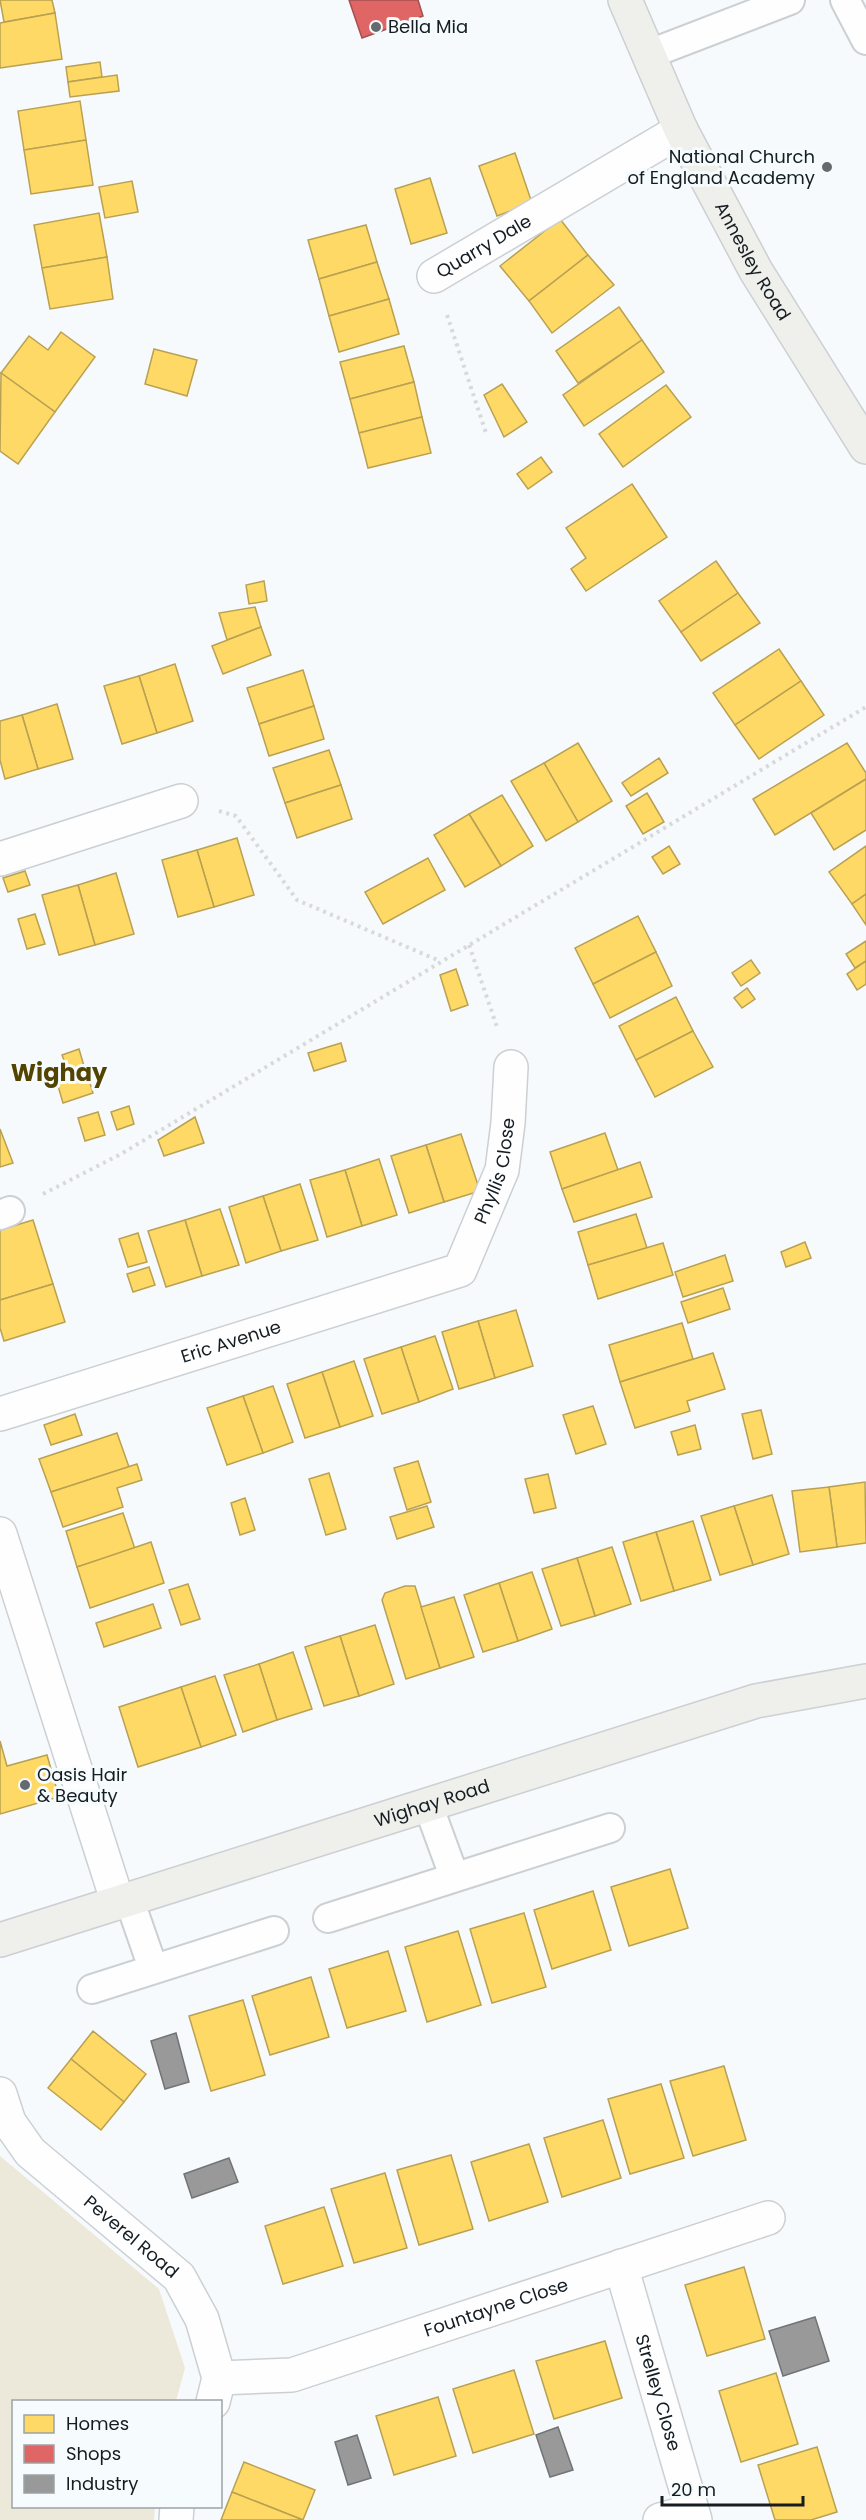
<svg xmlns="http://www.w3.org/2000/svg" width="866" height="2520" font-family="Poppins,sans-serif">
	<rect width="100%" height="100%" fill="#f7fafc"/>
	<!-- green -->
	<polygon fill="#ece9da" points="0,2156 159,2289 185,2368 176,2401 14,2402 14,2506 155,2507 154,2520 0,2520"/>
	<!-- homes -->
	<g fill="#ffd966" stroke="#b9a152" stroke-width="1.5">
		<polygon points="0,0 52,0 55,13 4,22"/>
		<polygon points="55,13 62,59 0,68 0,23"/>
		<polygon points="100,62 102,77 68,82 66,67"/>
		<polygon points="117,75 119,91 70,97 68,82"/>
		<polygon points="80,101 86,140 24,150 18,111"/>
		<polygon points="86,140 93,185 31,194 24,150"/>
		<polygon points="515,153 532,203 497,216 479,166"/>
		<polygon points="430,178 447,233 411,244 395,189"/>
		<polygon points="132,181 138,212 105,218 99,187"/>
		<polygon points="99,213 107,257 42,268 34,225"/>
		<polygon points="560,219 588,255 529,301 500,266"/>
		<polygon points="366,225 377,262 319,279 308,240"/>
		<polygon points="588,255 614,285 552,333 529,301"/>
		<polygon points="107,257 113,299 50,309 42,268"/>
		<polygon points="377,262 389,299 329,316 319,279"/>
		<polygon points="389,299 399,334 339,352 329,316"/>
		<polygon points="619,307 642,340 578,383 556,351"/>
		<polygon points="61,332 95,357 55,412 1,373 29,336 48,350"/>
		<polygon points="642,340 664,372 584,426 563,395"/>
		<polygon points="404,346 414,382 350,399 340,362"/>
		<polygon points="154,349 197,360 187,396 145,384"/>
		<polygon points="1,373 55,412 18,464 0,451"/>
		<polygon points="414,382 422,417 359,433 350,399"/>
		<polygon points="502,384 527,422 504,437 484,395"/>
		<polygon points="666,385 691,417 623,467 599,434"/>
		<polygon points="422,417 431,453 368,468 359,433"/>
		<polygon points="541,457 552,472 528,489 517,474"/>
		<polygon points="632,484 667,537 586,591 571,569 586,558 566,528"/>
		<polygon points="716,561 738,593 681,632 659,601"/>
		<polygon points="264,581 267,601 249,604 246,585"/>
		<polygon points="738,593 760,623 701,661 681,632"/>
		<polygon points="255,607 261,627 227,640 219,613"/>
		<polygon points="261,627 271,655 223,674 212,646"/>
		<polygon points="779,649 801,681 735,725 713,693"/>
		<polygon points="175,664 193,721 157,733 139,676"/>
		<polygon points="303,670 314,706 259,724 247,688"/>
		<polygon points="139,676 157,733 122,744 104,686"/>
		<polygon points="801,681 824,715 759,759 735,725"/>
		<polygon points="57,704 73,759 38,769 22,715"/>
		<polygon points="314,706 324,739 269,756 259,724"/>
		<polygon points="22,715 38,769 5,779 0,760 0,721"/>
		<polygon points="578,743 612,801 578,822 544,763"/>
		<polygon points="847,743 866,773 866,779 775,835 753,799"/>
		<polygon points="329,750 341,785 285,803 273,768"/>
		<polygon points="659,758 668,773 631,796 622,783"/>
		<polygon points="544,763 578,822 546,841 511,781"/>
		<polygon points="866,779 866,830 834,850 811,813"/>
		<polygon points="341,785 352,819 297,838 285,803"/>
		<polygon points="647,793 664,822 643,834 626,806"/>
		<polygon points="502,795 533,846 501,866 469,814"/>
		<polygon points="469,814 501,866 465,887 434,835"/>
		<polygon points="237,838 254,895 214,907 197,850"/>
		<polygon points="669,846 680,864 663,874 652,857"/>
		<polygon points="866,846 866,894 852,904 829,872"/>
		<polygon points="197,850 214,907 178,917 162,860"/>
		<polygon points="428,858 445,890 383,924 365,892"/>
		<polygon points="25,871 30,885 8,892 3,878"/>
		<polygon points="116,873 134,934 95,945 78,885"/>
		<polygon points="78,885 95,945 59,955 42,895"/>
		<polygon points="866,894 866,925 852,904"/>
		<polygon points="35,914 45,944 27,949 18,919"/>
		<polygon points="638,916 656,952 593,984 575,948"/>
		<polygon points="866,941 866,961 855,968 846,954"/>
		<polygon points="656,952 672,986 610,1018 593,984"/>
		<polygon points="751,960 760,973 741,986 732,973"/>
		<polygon points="866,961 866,984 857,990 847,974"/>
		<polygon points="456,969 468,1005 451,1011 440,975"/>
		<polygon points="747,988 755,999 742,1008 734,998"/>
		<polygon points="676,997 693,1031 636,1060 619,1026"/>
		<polygon points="693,1031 713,1067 655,1097 636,1060"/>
		<polygon points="341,1043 346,1061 314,1071 308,1053"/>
		<polygon points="79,1049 84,1066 68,1071 62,1055"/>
		<polygon points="86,1070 93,1093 63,1103 56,1079"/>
		<polygon points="129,1106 134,1124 117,1130 111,1112"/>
		<polygon points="98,1112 105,1135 85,1141 78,1118"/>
		<polygon points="195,1117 204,1143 164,1156 158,1140"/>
		<polygon points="0,1129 13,1163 0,1167"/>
		<polygon points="605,1133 618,1170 562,1189 550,1152"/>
		<polygon points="461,1134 480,1191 444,1202 426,1145"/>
		<polygon points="426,1145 444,1202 409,1213 391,1156"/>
		<polygon points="379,1159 397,1215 362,1226 345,1170"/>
		<polygon points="640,1162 652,1197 574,1222 562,1189"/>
		<polygon points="345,1170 362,1226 327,1237 310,1180"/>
		<polygon points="300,1184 318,1240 281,1251 263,1196"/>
		<polygon points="263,1196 281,1251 246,1263 229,1207"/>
		<polygon points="220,1209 239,1265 202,1276 185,1220"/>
		<polygon points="636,1214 647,1248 588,1265 578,1232"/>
		<polygon points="33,1220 53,1284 0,1300 0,1230"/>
		<polygon points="185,1220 202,1276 166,1287 148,1231"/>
		<polygon points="138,1233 147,1262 128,1267 119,1239"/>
		<polygon points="805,1242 811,1258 786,1267 781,1252"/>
		<polygon points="663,1243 673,1275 598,1299 588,1265"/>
		<polygon points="725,1255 733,1281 683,1297 675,1272"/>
		<polygon points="149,1267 155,1285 133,1292 127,1274"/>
		<polygon points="53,1284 65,1322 4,1341 0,1328 0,1300"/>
		<polygon points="723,1288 730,1309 688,1323 681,1302"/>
		<polygon points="516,1310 533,1366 495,1378 478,1321"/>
		<polygon points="478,1321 495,1378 459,1389 442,1332"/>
		<polygon points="682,1323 693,1359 620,1382 609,1345"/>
		<polygon points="435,1336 453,1389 419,1402 401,1347"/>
		<polygon points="401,1347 419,1402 382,1414 364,1359"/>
		<polygon points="713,1353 725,1389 687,1401 690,1411 635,1428 620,1382"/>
		<polygon points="354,1361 373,1416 340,1427 322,1372"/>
		<polygon points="322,1372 340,1427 305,1438 287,1384"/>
		<polygon points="273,1386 293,1442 263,1453 243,1396"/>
		<polygon points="243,1396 263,1453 227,1465 207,1408"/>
		<polygon points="593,1406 606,1444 576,1454 563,1415"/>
		<polygon points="761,1410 772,1454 753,1459 742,1414"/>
		<polygon points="75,1414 82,1435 51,1445 44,1425"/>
		<polygon points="695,1425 701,1449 678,1455 671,1432"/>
		<polygon points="117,1433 129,1467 51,1492 39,1459"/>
		<polygon points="418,1461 431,1502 407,1510 394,1468"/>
		<polygon points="137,1464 142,1480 117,1488 123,1507 63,1527 51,1492"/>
		<polygon points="329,1473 346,1529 326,1535 309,1479"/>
		<polygon points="548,1474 556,1508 534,1513 525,1479"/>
		<polygon points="865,1482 866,1543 837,1547 829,1487"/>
		<polygon points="829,1487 837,1547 800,1552 792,1491"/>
		<polygon points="772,1495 789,1554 753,1565 734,1506"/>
		<polygon points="245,1498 255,1530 240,1535 231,1503"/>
		<polygon points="427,1506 434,1527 397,1539 390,1517"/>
		<polygon points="734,1506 753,1565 720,1575 701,1516"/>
		<polygon points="123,1513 135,1549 77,1567 66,1531"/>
		<polygon points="693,1521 711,1580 674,1591 656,1532"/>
		<polygon points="656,1532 674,1591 641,1601 623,1542"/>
		<polygon points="151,1542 164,1583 90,1608 77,1567"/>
		<polygon points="612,1547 631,1604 595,1616 577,1558"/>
		<polygon points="577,1558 595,1616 561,1626 542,1569"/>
		<polygon points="532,1572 552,1629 518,1641 499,1583"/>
		<polygon points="499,1583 518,1641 483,1652 464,1595"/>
		<polygon points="188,1584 200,1619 181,1625 169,1590"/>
		<polygon points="405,1586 415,1586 440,1668 406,1679 382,1600 385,1593"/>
		<polygon points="454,1597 474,1657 440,1668 421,1607"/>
		<polygon points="153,1604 161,1628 104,1647 96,1623"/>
		<polygon points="375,1625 394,1684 359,1696 340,1636"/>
		<polygon points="340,1636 359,1696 324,1706 305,1647"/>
		<polygon points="293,1652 312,1709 277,1720 259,1664"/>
		<polygon points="259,1664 277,1720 243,1732 224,1675"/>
		<polygon points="215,1676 236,1735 201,1747 181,1687"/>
		<polygon points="181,1687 201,1747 138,1767 119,1707"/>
		<polygon points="0,1741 7,1766 47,1755 59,1797 0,1814"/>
		<polygon points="670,1869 688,1928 629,1946 611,1887"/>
		<polygon points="593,1891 611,1950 552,1969 534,1910"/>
		<polygon points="524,1913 546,1987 492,2003 470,1929"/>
		<polygon points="458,1931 481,2005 427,2022 405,1947"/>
		<polygon points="388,1951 406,2011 347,2028 329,1969"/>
		<polygon points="311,1977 329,2037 270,2055 252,1996"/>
		<polygon points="243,2000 265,2075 211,2091 189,2016"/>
		<polygon points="93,2031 146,2074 124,2102 71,2059"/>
		<polygon points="71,2059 124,2102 101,2130 48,2088"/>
		<polygon points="724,2066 746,2140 693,2156 670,2081"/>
		<polygon points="661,2084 684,2158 630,2174 608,2099"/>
		<polygon points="603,2120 621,2178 562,2197 544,2138"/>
		<polygon points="529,2144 548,2202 489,2221 471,2162"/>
		<polygon points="451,2155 473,2229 419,2245 397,2170"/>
		<polygon points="385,2173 407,2248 354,2263 331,2189"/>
		<polygon points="324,2207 343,2266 283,2284 265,2226"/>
		<polygon points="744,2267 765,2339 707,2356 685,2285"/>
		<polygon points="605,2341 622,2398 554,2419 536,2361"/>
		<polygon points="514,2370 534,2434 473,2453 453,2389"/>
		<polygon points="776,2373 798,2444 741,2462 719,2391"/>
		<polygon points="438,2397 456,2456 394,2475 376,2416"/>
		<polygon points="817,2447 837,2512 811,2520 775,2520 758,2465"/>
		<polygon points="244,2462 315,2490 303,2520 232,2492"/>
		<polygon points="232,2492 303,2520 221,2520"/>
	</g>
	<!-- shops -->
	<polygon fill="#e06666" stroke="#a35052" stroke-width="1.5" points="349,0 418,0 423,16 362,38"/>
	<!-- industry -->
	<g fill="#999" stroke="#717475" stroke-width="1.5">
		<polygon points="176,2033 189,2082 165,2089 151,2041"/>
		<polygon points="229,2158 238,2182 192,2198 184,2174"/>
		<polygon points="815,2317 829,2361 783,2376 769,2331"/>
		<polygon points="558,2427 573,2470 550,2477 536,2435"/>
		<polygon points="357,2435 371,2478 348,2485 335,2442"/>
	</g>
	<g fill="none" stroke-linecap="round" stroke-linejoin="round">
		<!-- lane casing -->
		<g stroke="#cbd0d3" stroke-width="32">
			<g id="lane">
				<polyline points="845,0 866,40"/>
				<polyline points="647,55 790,0"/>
				<polyline points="0,1215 10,1211"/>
				<polyline points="428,1805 454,1876"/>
				<polyline points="129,1899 153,1968"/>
				<polyline points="328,1918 610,1828"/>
				<polyline points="92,1989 274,1931"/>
			</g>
		</g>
		<!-- street casing -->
		<g stroke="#cbd0d3" stroke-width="36">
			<g id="street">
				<path id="s1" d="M434,276L681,130"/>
				<polyline points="0,859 181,801"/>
				<path id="s2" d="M0,1414L460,1270L502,1170L508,1123L511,1067"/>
				<polyline points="0,1534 118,1903"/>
				<path id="s3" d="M0,2094L9,2122L30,2152L179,2277L202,2319L219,2378L213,2402"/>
				<path id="s4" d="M621,2266L695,2520"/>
				<path id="s5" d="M219,2378L292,2375L768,2218"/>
				<polyline points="176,2520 177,2506"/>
				<polyline points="660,2520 692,2511"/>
			</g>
		</g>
		<!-- secondary casing -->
		<g stroke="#cbd0d3" stroke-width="36">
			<g id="secondary">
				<path id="s6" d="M625,0L681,130L756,271L866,447"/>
				<path id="s7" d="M0,1940L756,1701L866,1681"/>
			</g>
		</g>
		<!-- path -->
		<g stroke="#d8d9da" stroke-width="4" stroke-dasharray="3 4.5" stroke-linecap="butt">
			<polyline points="447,315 487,436"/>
			<polyline points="219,811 236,816 297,900 440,961"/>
			<polyline points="469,945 498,1030"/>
			<polyline points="43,1194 121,1154 866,707"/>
		</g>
		<!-- lane -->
		<use href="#lane" stroke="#fefeff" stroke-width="28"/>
		<!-- street -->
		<use href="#street" stroke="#fefeff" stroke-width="33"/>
		<!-- secondary -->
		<use href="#secondary" stroke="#efefeb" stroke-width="33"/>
	</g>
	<!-- markers -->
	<g fill="#646a6e" stroke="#f6fbfd" stroke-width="2">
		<circle cx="376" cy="27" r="6"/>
		<circle cx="827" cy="167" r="6"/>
		<circle cx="25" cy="1785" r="6"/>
	</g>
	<g text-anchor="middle" stroke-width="6" stroke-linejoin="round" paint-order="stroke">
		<!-- poi labels -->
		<g font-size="18" fill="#151d22" stroke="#f6fbfd" text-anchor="start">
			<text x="388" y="33">Bella Mia</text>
			<text x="815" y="163" text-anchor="end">National Church<tspan x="815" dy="21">of England Academy</tspan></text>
			<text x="37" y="1781">Oasis Hair<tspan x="37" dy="21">&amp; Beauty</tspan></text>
		</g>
		<!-- street labels -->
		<g font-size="18" fill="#151d22" stroke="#f6fbfd">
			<text dy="6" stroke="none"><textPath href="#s1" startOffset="58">Quarry Dale</textPath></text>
			<text dy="6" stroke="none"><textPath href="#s6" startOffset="291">Annesley Road</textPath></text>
			<text dy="6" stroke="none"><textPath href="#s2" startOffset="588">Phyllis Close</textPath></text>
			<text dy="6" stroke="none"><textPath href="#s2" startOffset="242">Eric Avenue</textPath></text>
			<text dy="6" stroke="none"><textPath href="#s7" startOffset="453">Wighay Road</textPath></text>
			<text dy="6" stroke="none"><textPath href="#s3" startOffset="198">Peverel Road</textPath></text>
			<text dy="6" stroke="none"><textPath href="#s5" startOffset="288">Fountayne Close</textPath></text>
			<text dy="6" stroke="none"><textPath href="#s4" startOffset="132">Strelley Close</textPath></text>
		</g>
		<!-- district labels -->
		<g font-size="24" font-weight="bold" fill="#544401" stroke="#f6fbfd">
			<text x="59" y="1081">Wighay</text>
		</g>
	</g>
	<!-- legend -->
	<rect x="12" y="2400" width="210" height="108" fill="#f6fbfd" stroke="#9ca2a5" stroke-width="1.5"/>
	<rect x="24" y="2415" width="30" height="18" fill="#ffd966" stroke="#9ca2a5" stroke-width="1.5"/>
	<text x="66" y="2430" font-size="18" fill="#151d22">Homes</text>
	<rect x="24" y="2445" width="30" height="18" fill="#e06666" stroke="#9ca2a5" stroke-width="1.5"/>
	<text x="66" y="2460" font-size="18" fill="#151d22">Shops</text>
	<rect x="24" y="2475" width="30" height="18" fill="#999999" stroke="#9ca2a5" stroke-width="1.5"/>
	<text x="66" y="2490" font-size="18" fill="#151d22">Industry</text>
	<!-- scale -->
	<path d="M662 2496v9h141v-9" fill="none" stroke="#151d22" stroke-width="3"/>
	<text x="671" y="2496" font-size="18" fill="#151d22" stroke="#f6fbfd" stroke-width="4.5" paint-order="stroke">20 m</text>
</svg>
